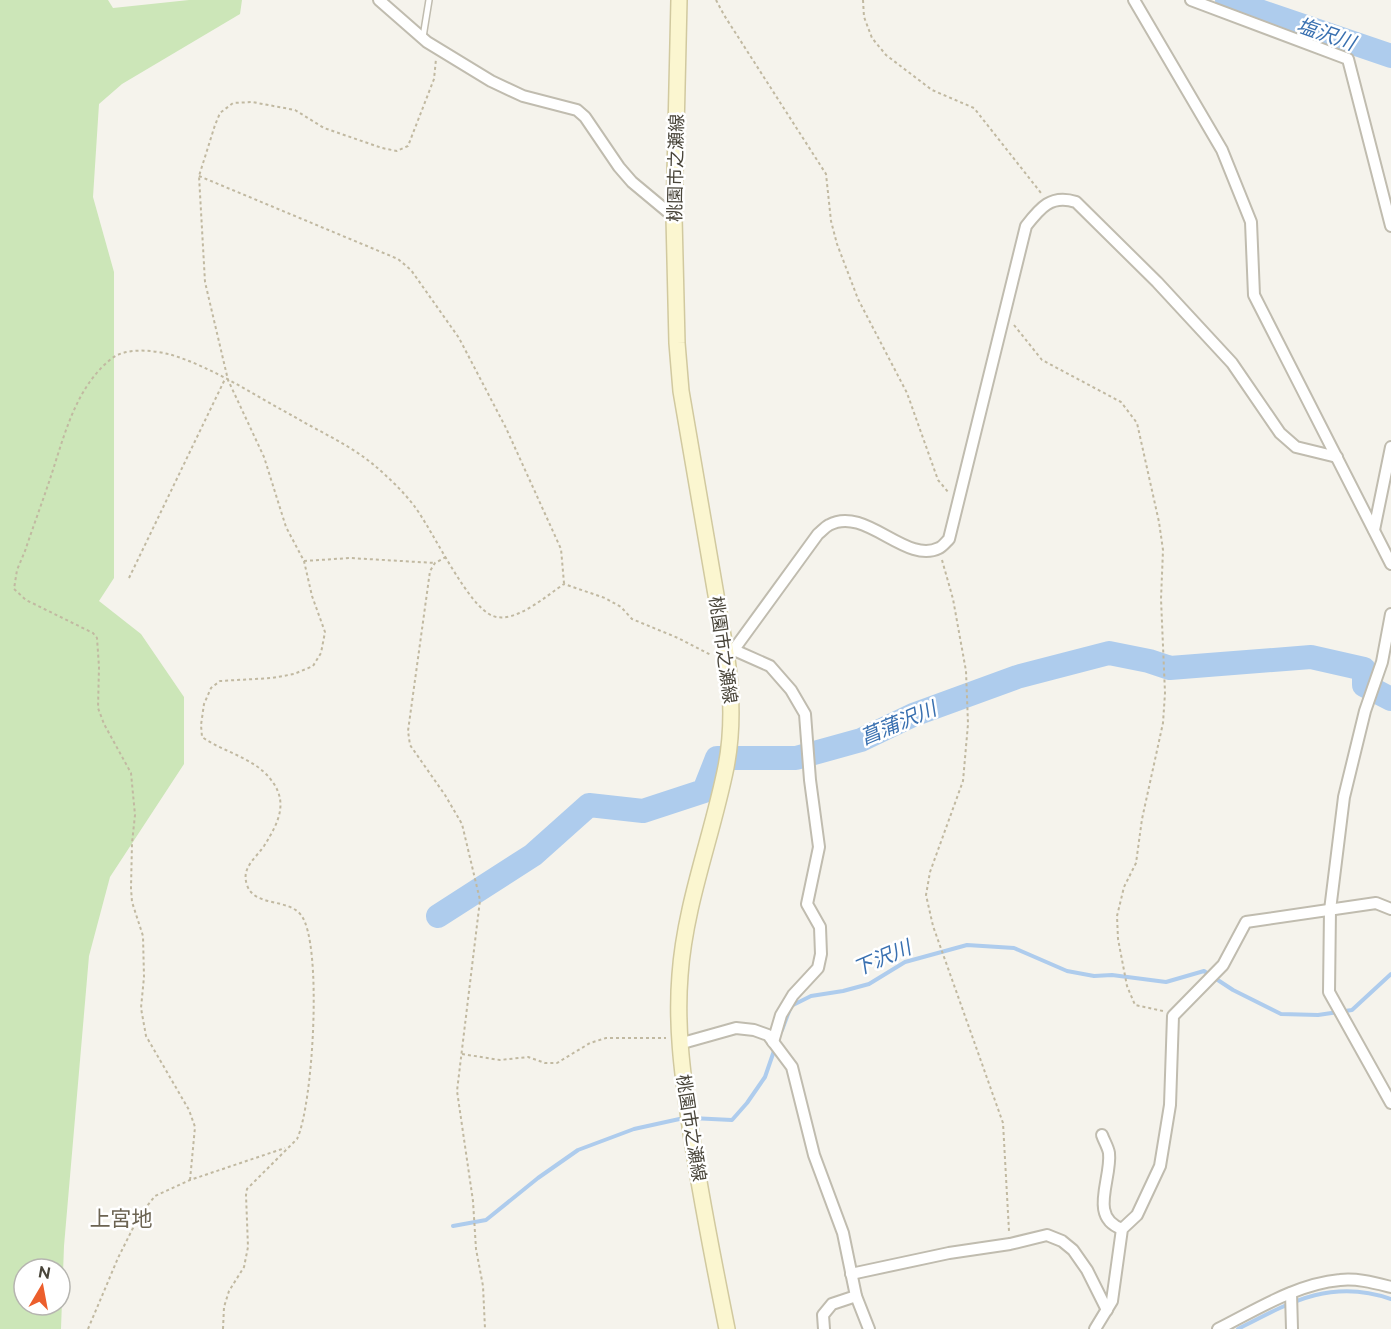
<svg xmlns="http://www.w3.org/2000/svg" width="1391" height="1329" font-family="Raleway,'Noto Sans JP',sans-serif">
	<rect width="100%" height="100%" fill="#f5f3ec"/>
	<!-- green -->
	<path fill="#cce6b8" fill-rule="evenodd" d="M0,0H108L113,8L189,0H242L240,14L122,84L99,104L93,197L114,272V578L99,601L141,634L184,697V764L110,877L89,956L64,1246L61,1329H0ZM24,1269H60V1305H24Z"/>
	<g fill="none" stroke-linecap="round" stroke-linejoin="round">
		<!-- stream -->
		<g stroke="#aecced" stroke-width="4">
			<polyline points="782,1030 791,1006 811,996 843,991 869,984 905,962 967,945 1014,948 1067,971 1094,976 1112,975 1166,982 1204,971 1233,990 1281,1014 1318,1015 1352,1010 1391,974"/>
			<polyline points="691,1118 732,1120 747,1103 765,1077 775,1048"/>
			<polyline points="453,1226 486,1220 538,1178 578,1150 634,1129 684,1118"/>
			<path d="M1238,1329C1290,1302 1332,1278 1391,1299"/>
		</g>
		<!-- river -->
		<g stroke="#aecced" stroke-width="24">
			<polyline points="1227,0 1391,56"/>
			<polyline points="438,916 533,855 589,805 643,811 704,791 717,758 796,758 861,740 913,715 1017,677 1109,653 1149,661 1170,668 1311,657 1364,669 1364,685 1391,699"/>
		</g>
		<!-- lane casing -->
		<g stroke="#c0bcaf" stroke-width="8">
			<polyline id="lane" points="423,37 429,0"/>
		</g>
		<!-- street casing -->
		<g stroke="#c0bcaf" stroke-width="14">
			<g id="street">
				<polyline points="379,0 427,42 491,81 523,96 577,110 585,117 619,167 632,182 674,217"/>
				<polyline points="1134,0 1222,150 1251,222 1254,295 1391,564"/>
				<polyline points="1191,0 1348,59 1391,226"/>
				<polyline points="1374,530 1391,447"/>
				<polyline points="1391,614 1382,662 1365,711 1344,797 1330,910 1329,992 1391,1103"/>
				<polyline points="734,650 770,666 791,690 805,714 810,780 819,847 807,904 820,927 821,954 818,968 793,995 781,1015 773,1042"/>
				<path d="M727,659L818,534C822,531 825,527 829,525C865,505 906,565 939,548C942,547 946,542 949,539L1026,226C1040,208 1051,194 1076,202L1157,282L1232,363L1280,433L1296,447L1337,457"/>
				<polyline points="679,1044 736,1028 754,1030 768,1035 792,1067 814,1155 843,1233 856,1296 869,1329"/>
				<path d="M1102,1135C1104,1141 1108,1147 1109,1153C1112,1179 1088,1217 1122,1229"/>
				<polyline points="851,1274 949,1253 1010,1244 1047,1235 1062,1241 1073,1250 1087,1270 1107,1310"/>
				<polyline points="1291,1293 1292,1329"/>
				<polyline points="824,1329 823,1315 832,1304 856,1296"/>
				<polyline points="1095,1329 1112,1301 1122,1229 1137,1215 1160,1166 1170,1105 1173,1016 1223,965 1246,922 1376,903 1391,909"/>
				<path d="M1218,1329C1256,1310 1296,1284 1340,1280C1357,1278 1375,1283 1391,1287"/>
			</g>
		</g>
		<!-- secondary casing -->
		<g stroke="#d1c99f" stroke-width="18">
			<path id="secondary" d="M679,0L674,217L677,343L681,391L727,659C732,695 733,731 726,767C712,837 685,904 680,975C676,1024 682,1071 689,1119C699,1190 713,1259 727,1329"/>
		</g>
		<!-- path -->
		<g stroke="#c1b9a1" stroke-width="2" stroke-dasharray="3 3" stroke-linecap="butt">
			<polyline points="716,0 724,15 826,174 831,221 837,244 858,299 907,393 938,480 949,493"/>
			<polyline points="863,0 864,17 872,38 886,55 932,90 974,108 1041,193"/>
			<polyline points="199,176 398,259 411,270 459,338 506,428 561,549 564,583"/>
			<polyline points="1014,325 1042,360 1121,402 1137,423 1159,522 1163,550 1161,599 1165,693 1163,723 1142,819 1136,863 1124,887 1117,916 1118,939 1127,986 1135,1005 1163,1011"/>
			<polyline points="446,557 435,563 430,571 408,731 410,745 445,795 462,824 480,900 457,1091 473,1201 476,1249 483,1286 485,1329"/>
			<polyline points="942,560 953,599 966,671 968,724 963,781 930,872 926,895 933,926 1003,1123 1009,1231"/>
			<polyline points="304,561 350,558 435,563"/>
			<polyline points="129,578 225,379"/>
			<polyline points="462,1054 500,1060 528,1057 545,1063 557,1063 590,1043 606,1038 666,1038"/>
			<path d="M190,1180L195,1127L189,1110L146,1036L141,1008L144,977L143,936L132,902L131,888L132,843L135,815L131,773L104,724L98,708L99,667L97,638L93,633L26,600L14,589L17,570L25,551C33,527 42,503 50,479C64,437 75,388 111,359C126,347 153,350 172,355C214,368 254,395 293,416C320,432 350,445 374,465C388,477 404,492 415,507C433,531 468,607 493,616C515,624 546,596 564,584L605,598L621,607L632,619L678,638L711,655"/>
			<polyline points="88,1329 118,1258 139,1216 155,1196 190,1180 285,1148"/>
			<path d="M223,1329L224,1307L229,1291L244,1267L248,1247L246,1195L247,1189L297,1139C313,1106 323,943 301,915C288,898 254,907 247,885C241,868 255,859 264,846C281,819 290,798 265,773C247,756 222,751 202,737L201,725L204,704L211,688L220,681L272,678L294,674L313,666L321,653L325,632L312,596L304,561L286,527L264,457L228,380L205,282L199,176L215,125L220,113L233,103L252,102L295,110L324,128L382,148L397,151L408,146L434,79L436,59"/>
		</g>
		<!-- lane -->
		<use href="#lane" stroke="#fff" stroke-width="5"/>
		<!-- street -->
		<use href="#street" stroke="#fff" stroke-width="10"/>
		<!-- secondary -->
		<use href="#secondary" stroke="#fbf6d0" stroke-width="15"/>
	</g>
	<g text-anchor="middle" stroke-width="5" stroke-linejoin="round" paint-order="stroke">
		<!-- street labels -->
		<g font-size="18" fill="#49453a" stroke="#fff">
			<text transform="translate(676 168) rotate(-89)" y="6">桃園市之瀬線</text>
			<text transform="translate(723 650) rotate(82)" y="6">桃園市之瀬線</text>
			<text transform="translate(691 1128) rotate(81)" y="6">桃園市之瀬線</text>
		</g>
		<!-- water labels -->
		<g font-size="20" font-style="italic" fill="#3970b0" stroke="#fff">
			<text transform="translate(1326 34) rotate(19)" y="7">塩沢川</text>
			<text transform="translate(898 723) rotate(-23)" y="7">菖蒲沢川</text>
			<text transform="translate(882 958) rotate(-23)" y="7">下沢川</text>
		</g>
		<!-- quarter labels -->
		<g font-size="21" fill="#6c6452" stroke="#fff">
			<text x="121" y="1226">上宮地</text>
		</g>
	</g>
	<!-- north arrow -->
	<g transform="translate(42 1287) rotate(10)"><circle r="28" fill="#ffffff" stroke="#b6b5b0" stroke-width="1.5"/>
	<path d="M0-4.5L10 22L0 15L-10 22Z" fill="#ec5e2c"/>
	<text y="-9" font-size="16" font-weight="bold" text-anchor="middle" fill="#49453a">N</text>
	</g>
</svg>
